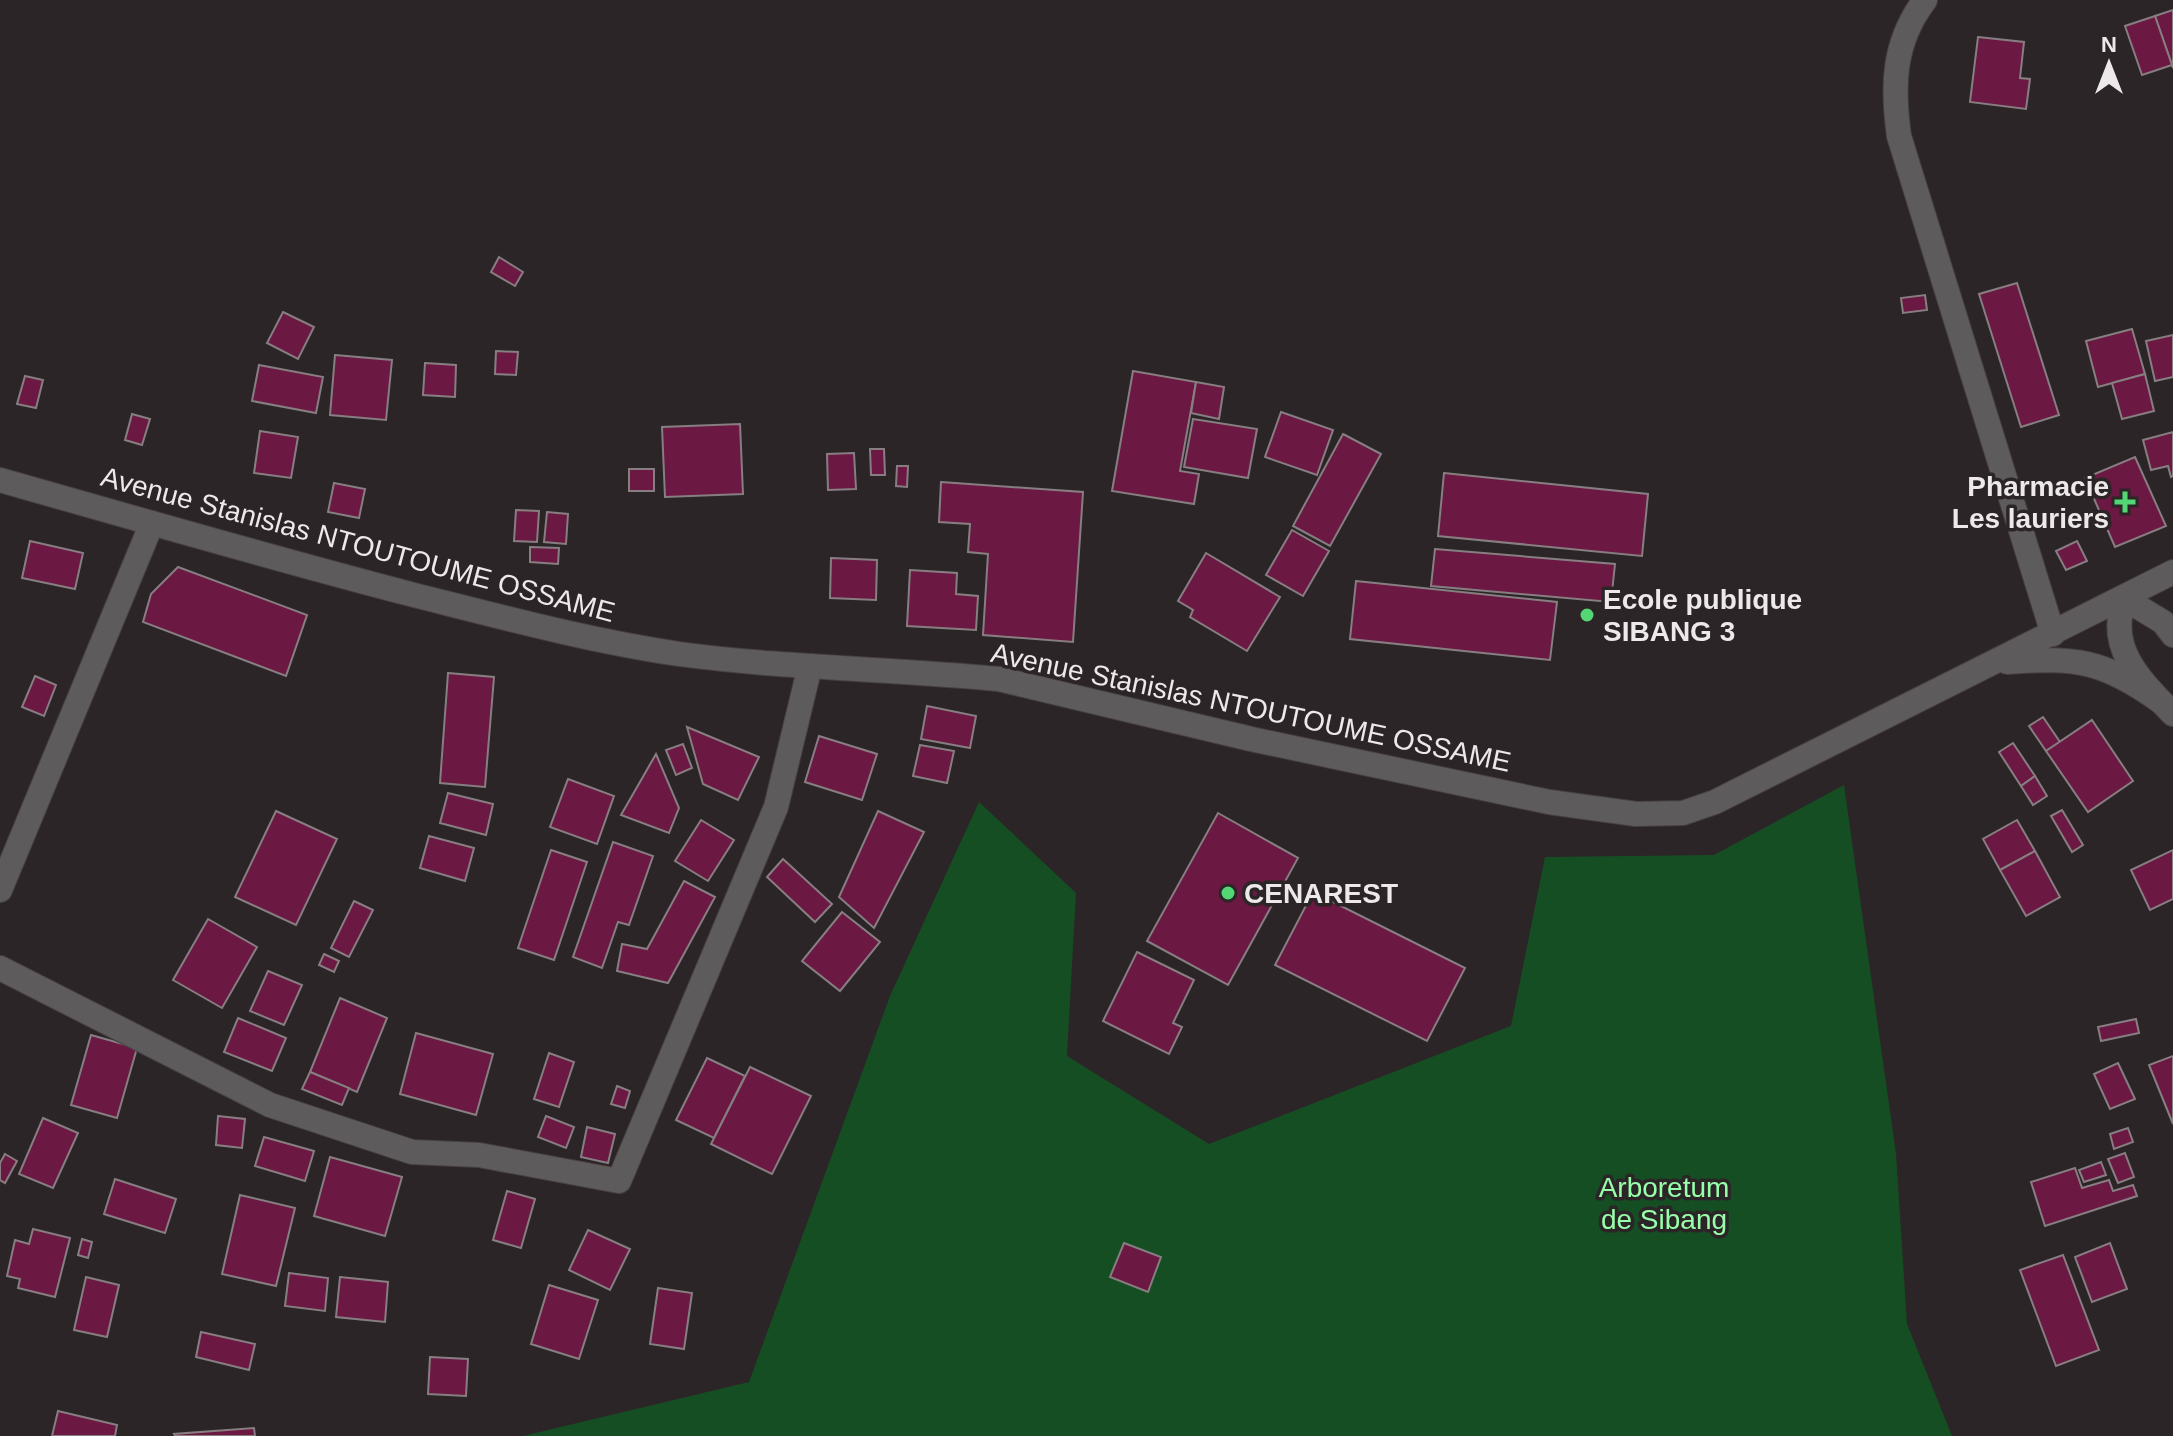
<svg xmlns="http://www.w3.org/2000/svg" width="2173" height="1436" font-family="Helvetica,sans-serif">
	<rect width="100%" height="100%" fill="#2c2527"/>
	<!-- green -->
	<polygon fill="#164e24" points="1844,785 1896,1154 1907,1324 1952,1436 523,1436 749,1382 890,996 979,802 1076,893 1067,1056 1209,1144 1511,1026 1545,857 1714,855"/>
	<!-- building -->
	<g fill="#6b1842" stroke="#867e81" stroke-width="2">
		<polygon points="2173,10 2173,68 2155,16"/>
		<polygon points="2155,16 2172,65 2142,75 2125,26"/>
		<polygon points="1978,37 2024,42 2020,78 2030,79 2026,109 1970,102"/>
		<polygon points="499,257 523,272 515,286 491,272"/>
		<polygon points="2017,283 2059,415 2021,427 1979,294"/>
		<polygon points="1925,295 1927,310 1903,313 1901,298"/>
		<polygon points="283,312 314,327 298,359 267,343"/>
		<polygon points="2132,329 2145,374 2098,387 2086,341"/>
		<polygon points="2173,335 2173,377 2155,381 2146,341"/>
		<polygon points="496,351 518,352 516,375 495,374"/>
		<polygon points="335,355 392,360 386,420 330,415"/>
		<polygon points="425,363 456,365 455,397 423,395"/>
		<polygon points="259,365 323,377 316,413 252,401"/>
		<polygon points="1133,371 1196,382 1180,471 1199,474 1194,504 1112,491"/>
		<polygon points="2145,374 2154,411 2122,419 2112,383"/>
		<polygon points="25,376 43,380 36,408 17,404"/>
		<polygon points="1196,382 1224,387 1219,419 1191,413"/>
		<polygon points="1281,412 1333,430 1317,475 1265,457"/>
		<polygon points="132,414 150,419 142,445 125,440"/>
		<polygon points="1193,419 1257,429 1248,478 1184,467"/>
		<polygon points="740,424 743,494 665,497 662,427"/>
		<polygon points="260,431 298,437 291,478 254,473"/>
		<polygon points="2173,432 2173,476 2171,477 2168,466 2151,470 2143,440"/>
		<polygon points="1343,434 1381,454 1330,546 1293,526"/>
		<polygon points="870,449 884,449 885,475 871,475"/>
		<polygon points="854,453 856,489 828,490 827,454"/>
		<polygon points="2135,457 2166,526 2115,547 2085,478"/>
		<polygon points="897,466 908,466 907,487 896,486"/>
		<rect x="629" y="469" width="25" height="22"/>
		<polygon points="1444,473 1648,494 1642,556 1438,536"/>
		<polygon points="941,482 1083,492 1073,642 983,635 988,554 968,552 970,524 939,522"/>
		<polygon points="334,483 365,489 359,518 328,512"/>
		<polygon points="516,510 539,511 537,542 514,541"/>
		<polygon points="547,512 568,514 566,544 544,542"/>
		<polygon points="1292,530 1329,551 1303,596 1266,575"/>
		<polygon points="30,541 83,553 75,589 22,578"/>
		<polygon points="2077,541 2087,561 2066,570 2056,551"/>
		<polygon points="530,547 559,548 558,564 530,562"/>
		<polygon points="1435,549 1615,564 1611,602 1431,586"/>
		<polygon points="1206,553 1280,597 1247,651 1190,617 1193,610 1178,601"/>
		<polygon points="831,558 877,560 876,600 830,598"/>
		<polygon points="178,567 307,615 286,676 143,622 151,594"/>
		<polygon points="910,570 957,573 956,594 978,596 976,630 907,626"/>
		<polygon points="1356,581 1557,602 1550,660 1350,639"/>
		<polygon points="448,673 494,677 485,787 440,783"/>
		<polygon points="35,676 56,685 44,716 22,707"/>
		<polygon points="927,706 976,716 970,748 921,739"/>
		<polygon points="2043,717 2060,742 2046,751 2029,726"/>
		<polygon points="2092,720 2133,781 2088,812 2046,751"/>
		<polygon points="687,727 759,757 738,800 703,784"/>
		<polygon points="819,736 877,754 862,800 805,782"/>
		<polygon points="2013,743 2035,776 2021,786 1999,752"/>
		<polygon points="683,744 692,768 676,775 666,750"/>
		<polygon points="920,745 954,751 947,783 913,776"/>
		<polygon points="656,754 679,808 669,833 621,815"/>
		<polygon points="2035,776 2047,796 2033,805 2021,786"/>
		<polygon points="568,779 614,796 597,844 550,827"/>
		<polygon points="448,793 493,804 486,835 440,823"/>
		<polygon points="2062,810 2083,845 2072,852 2051,816"/>
		<polygon points="276,811 337,839 296,925 235,897"/>
		<polygon points="878,811 924,832 874,928 839,897"/>
		<polygon points="1218,813 1298,858 1228,985 1147,941"/>
		<polygon points="701,820 734,840 708,881 675,861"/>
		<polygon points="2017,820 2035,851 2000,870 1983,839"/>
		<polygon points="429,836 474,848 465,881 420,868"/>
		<polygon points="613,842 653,856 629,925 618,922 602,968 573,957"/>
		<polygon points="551,850 587,862 554,960 518,948"/>
		<polygon points="2173,850 2173,899 2150,910 2131,870"/>
		<polygon points="2035,851 2060,897 2026,916 2000,870"/>
		<polygon points="783,859 832,904 815,922 767,877"/>
		<polygon points="684,881 715,897 668,983 617,971 622,944 647,949"/>
		<polygon points="1313,892 1465,968 1427,1041 1275,965"/>
		<polygon points="354,901 373,910 349,957 331,948"/>
		<polygon points="842,912 880,942 840,991 802,961"/>
		<polygon points="208,919 257,947 222,1008 173,980"/>
		<polygon points="1137,952 1194,980 1173,1023 1182,1027 1169,1054 1103,1021"/>
		<polygon points="324,954 339,961 334,972 319,965"/>
		<polygon points="268,971 302,985 284,1025 250,1011"/>
		<polygon points="340,998 387,1018 357,1092 310,1072"/>
		<polygon points="238,1018 286,1038 272,1071 224,1052"/>
		<polygon points="2136,1019 2139,1033 2101,1041 2098,1027"/>
		<polygon points="416,1033 493,1054 476,1115 400,1094"/>
		<polygon points="91,1035 137,1048 117,1118 71,1105"/>
		<polygon points="549,1053 574,1062 559,1107 534,1099"/>
		<polygon points="2173,1056 2173,1124 2149,1065"/>
		<polygon points="707,1058 745,1076 714,1138 676,1120"/>
		<polygon points="2118,1063 2135,1099 2110,1109 2094,1074"/>
		<polygon points="750,1067 811,1096 772,1174 711,1144"/>
		<polygon points="310,1072 349,1088 342,1105 302,1089"/>
		<polygon points="617,1086 630,1091 625,1108 611,1104"/>
		<polygon points="218,1116 245,1119 242,1148 216,1145"/>
		<polygon points="546,1116 574,1127 566,1148 538,1137"/>
		<polygon points="43,1118 78,1133 53,1188 19,1174"/>
		<polygon points="587,1127 615,1134 608,1163 581,1157"/>
		<polygon points="2128,1128 2133,1142 2114,1149 2110,1134"/>
		<polygon points="264,1137 314,1151 305,1181 255,1166"/>
		<polygon points="2125,1153 2134,1177 2118,1183 2108,1159"/>
		<polygon points="5,1154 17,1161 5,1183 0,1180 0,1163"/>
		<polygon points="330,1157 402,1177 385,1236 314,1216"/>
		<polygon points="2101,1162 2106,1175 2084,1182 2079,1170"/>
		<polygon points="2075,1168 2082,1188 2109,1180 2113,1191 2133,1185 2137,1196 2045,1226 2031,1182"/>
		<polygon points="115,1179 176,1199 165,1233 104,1214"/>
		<polygon points="507,1191 535,1199 521,1248 493,1240"/>
		<polygon points="240,1195 295,1208 276,1286 222,1274"/>
		<polygon points="33,1229 70,1238 55,1297 18,1288 20,1279 7,1276 15,1240 29,1244"/>
		<polygon points="588,1230 630,1249 610,1290 569,1270"/>
		<polygon points="82,1239 92,1242 88,1258 78,1255"/>
		<polygon points="1124,1243 1161,1257 1148,1292 1110,1277"/>
		<polygon points="2110,1243 2127,1289 2092,1302 2075,1257"/>
		<polygon points="2063,1255 2099,1350 2056,1366 2020,1270"/>
		<polygon points="289,1273 328,1278 325,1311 285,1306"/>
		<polygon points="86,1277 119,1285 107,1337 74,1330"/>
		<polygon points="340,1277 388,1282 385,1322 336,1317"/>
		<polygon points="549,1285 598,1300 579,1359 531,1344"/>
		<polygon points="658,1288 692,1293 684,1349 650,1344"/>
		<polygon points="201,1332 255,1344 249,1370 196,1357"/>
		<polygon points="430,1357 468,1359 466,1396 428,1394"/>
		<polygon points="58,1411 117,1425 115,1436 52,1436"/>
		<polygon points="254,1428 255,1436 175,1436 174,1434"/>
	</g>
	<g fill="none" stroke-linecap="round" stroke-linejoin="round">
		<!-- minor casing -->
		<g stroke="#474042" stroke-width="26">
			<g id="minor">
				<path d="M1925,0C1893,42 1892,86 1899,136L2053,634"/>
				<path d="M0,480C138,519 275,559 414,595C501,617 590,641 679,654C785,668 892,669 999,679L1251,739L1549,802L1636,814L1683,813L1715,802L2173,572"/>
				<path d="M2125,599C2105,647 2141,681 2173,714"/>
				<polyline points="2125,599 2163,622 2173,635"/>
				<path d="M2007,662C2076,657 2103,660 2160,701"/>
				<polyline points="0,890 152,523"/>
				<polyline points="0,968 270,1105 412,1152 479,1155 619,1181 776,807 810,666"/>
			</g>
		</g>
		<!-- minor -->
		<use href="#minor" stroke="#5e5b5c" stroke-width="24"/>
	</g>
	<!-- markers -->
	<g fill="#53d673" stroke="#2c2527" stroke-width="3">
		<path d="M2121 490h8v8h8v8h-8v8h-8v-8h-8v-8h8z"/>
		<circle cx="1587" cy="615" r="8"/>
		<circle cx="1228" cy="893" r="8"/>
	</g>
	<g text-anchor="middle" stroke-width="7" stroke-linejoin="round" paint-order="stroke">
		<!-- poi labels -->
		<g font-size="28" font-weight="bold" fill="#ede8ea" stroke="#2c2527" text-anchor="start">
			<text x="2109" y="496" text-anchor="end">Pharmacie<tspan x="2109" dy="32">Les lauriers</tspan></text>
			<text x="1603" y="609">Ecole publique<tspan x="1603" dy="32">SIBANG 3</tspan></text>
			<text x="1244" y="903">CENAREST</text>
		</g>
		<!-- street labels -->
		<g font-size="28" fill="#ede8ea" stroke="#2c2527">
			<text transform="translate(358 544) rotate(15)" y="10">Avenue Stanislas NTOUTOUME OSSAME</text>
			<text transform="translate(1251 707) rotate(12)" y="10">Avenue Stanislas NTOUTOUME OSSAME</text>
		</g>
		<!-- park labels -->
		<g font-size="28" fill="#97ffa9" stroke="#2c2527">
			<text x="1664" y="1197">Arboretum<tspan x="1664" dy="32">de Sibang</tspan></text>
		</g>
	</g>
	<!-- north arrow -->
	<g transform="translate(2109 64)" stroke="#2c2527" stroke-width="6" paint-order="stroke">
	<path d="M0-6L14 30L0 20L-14 30Z" fill="#ede8ea"/>
	<text y="-12" font-size="22" font-weight="bold" text-anchor="middle" fill="#ede8ea">N</text>
	</g>
</svg>
